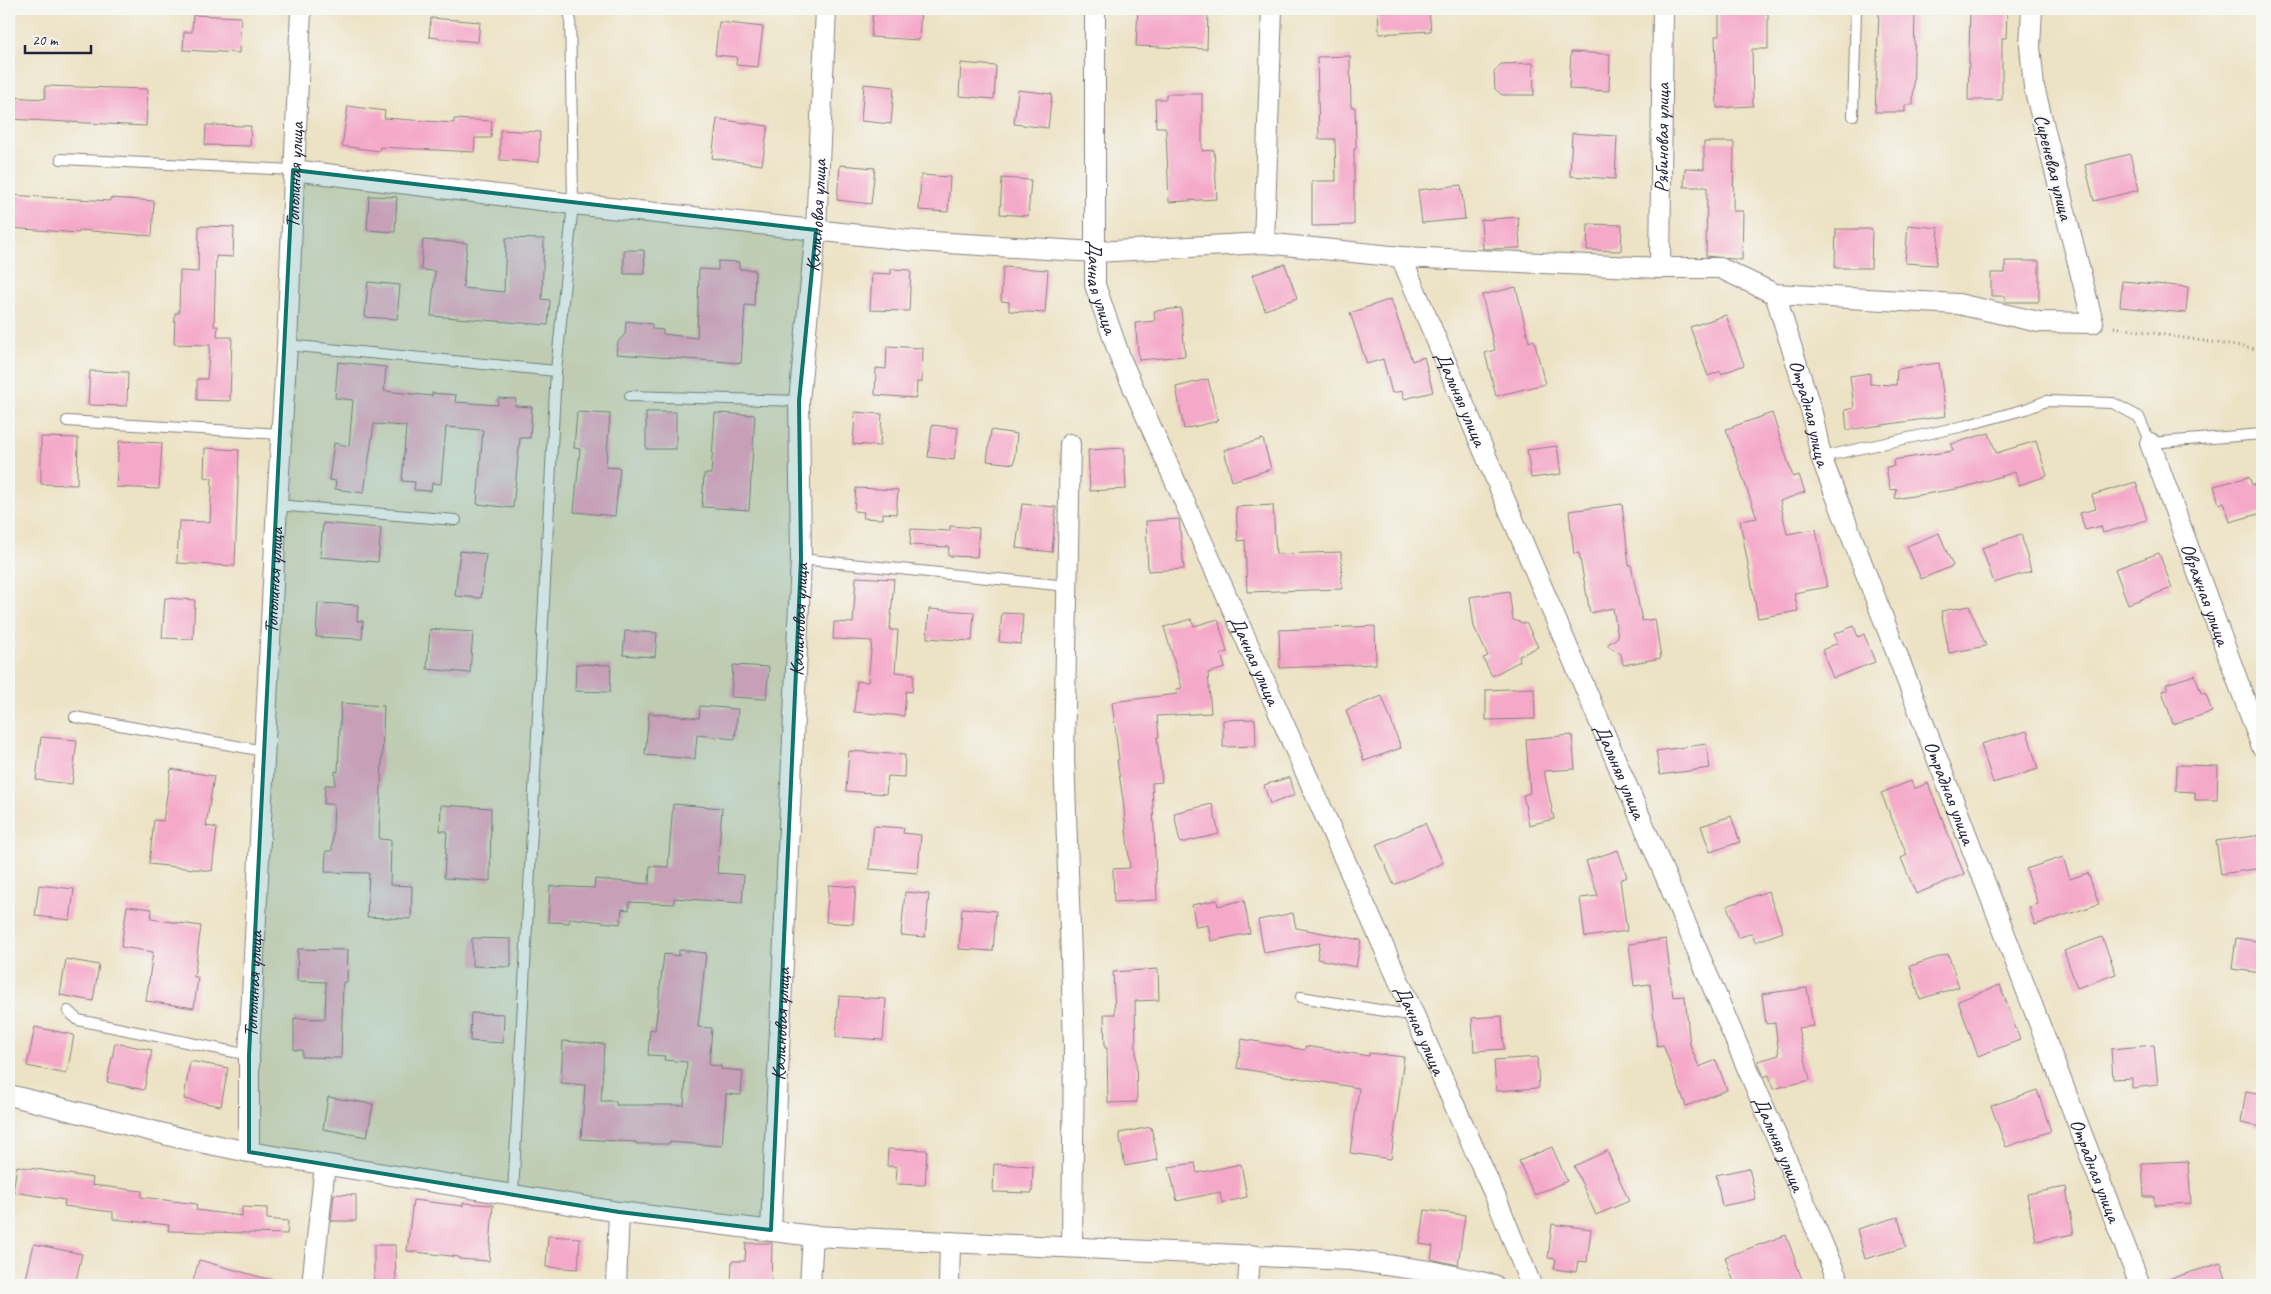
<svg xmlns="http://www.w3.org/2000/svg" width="2271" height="1294" font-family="Caveat,sans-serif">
	<rect width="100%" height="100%" fill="#f6f6f2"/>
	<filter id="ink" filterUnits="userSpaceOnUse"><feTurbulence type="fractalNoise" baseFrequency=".02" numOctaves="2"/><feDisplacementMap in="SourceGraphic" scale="10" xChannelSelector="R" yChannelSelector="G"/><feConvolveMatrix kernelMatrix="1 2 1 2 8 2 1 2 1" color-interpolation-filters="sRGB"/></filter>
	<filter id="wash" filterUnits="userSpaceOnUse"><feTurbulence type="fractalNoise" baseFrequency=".0096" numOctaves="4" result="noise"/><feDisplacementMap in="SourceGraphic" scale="20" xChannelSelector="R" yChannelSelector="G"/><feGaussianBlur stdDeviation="1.12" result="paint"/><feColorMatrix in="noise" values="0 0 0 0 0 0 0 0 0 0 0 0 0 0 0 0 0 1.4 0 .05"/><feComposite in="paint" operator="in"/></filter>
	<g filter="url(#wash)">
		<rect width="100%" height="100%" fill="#ece2c4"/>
		<g id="blocks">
			<!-- building -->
			<g fill="#f5a9c9">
				<polygon points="873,9 921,9 919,40 871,37"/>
				<polygon points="1138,9 1208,11 1207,49 1136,46"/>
				<polygon points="1378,9 1429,9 1431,31 1379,34"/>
				<polygon points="1719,9 1768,9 1768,49 1752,49 1753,106 1717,108 1715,36 1719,36"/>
				<polygon points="1970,9 2007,9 2006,38 2002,38 2002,100 1968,100"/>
				<polygon points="1879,11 1915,12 1913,105 1905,105 1905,112 1875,112"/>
				<polygon points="193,15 241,17 239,53 183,50 184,32 192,32"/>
				<polygon points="431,18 480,22 478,42 429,37"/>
				<polygon points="719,22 763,27 758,67 736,65 737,57 715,55"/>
				<polygon points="1571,52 1610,54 1609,91 1569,89"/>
				<polygon points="1350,56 1351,107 1355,107 1356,149 1354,149 1354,225 1312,226 1312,181 1336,181 1335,139 1319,139 1317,57"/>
				<polygon points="961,63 996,66 994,99 959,96"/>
				<polygon points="1533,63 1534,95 1502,95 1495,89 1494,72 1501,64"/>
				<polygon points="864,84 894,87 891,124 861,121"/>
				<polygon points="45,86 148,89 146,126 9,119 9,97 45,99"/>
				<polygon points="1018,90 1052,94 1048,128 1014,124"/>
				<polygon points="1166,94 1202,94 1202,151 1214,150 1217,199 1169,202 1166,131 1165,127 1156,127 1155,99 1166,99"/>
				<polygon points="348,106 385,111 384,118 454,123 454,119 492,121 491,138 475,138 474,152 380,147 379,151 342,146"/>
				<polygon points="717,119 768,126 762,165 712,158"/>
				<polygon points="206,125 251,126 250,146 205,145"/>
				<polygon points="500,130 540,132 539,162 500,160"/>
				<polygon points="1572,133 1617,136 1615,179 1570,176"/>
				<polygon points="1704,142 1734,142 1733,211 1743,211 1742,260 1706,256 1707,187 1684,187 1685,168 1704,169"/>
				<polygon points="2130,154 2139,190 2094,201 2085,165"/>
				<polygon points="840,165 875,168 871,204 837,200"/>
				<polygon points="921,175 950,177 948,212 919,210"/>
				<polygon points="1002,178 1031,180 1028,216 1000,214"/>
				<polygon points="1461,185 1465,219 1422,223 1418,190"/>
				<polygon points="9,195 110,201 110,198 154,201 152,236 79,230 79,233 9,228"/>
				<polygon points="369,196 397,197 395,232 367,230"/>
				<polygon points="1518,217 1520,248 1483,249 1481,220"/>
				<polygon points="1588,224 1622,225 1621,251 1587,250"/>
				<polygon points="1908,225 1939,228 1936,265 1905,263"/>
				<polygon points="199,226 234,227 233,257 216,256 214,326 218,326 217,337 232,337 230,401 197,400 197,379 207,379 210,345 174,344 175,313 179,313 180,271 198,272"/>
				<polygon points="1836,229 1872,229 1871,268 1835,268"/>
				<polygon points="506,238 544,239 542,299 550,300 548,325 431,316 435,271 421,270 423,240 467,243 463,288 504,292"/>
				<polygon points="624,250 644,250 645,274 624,274"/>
				<polygon points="718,261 739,262 739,269 755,270 754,306 745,305 741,363 616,354 618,342 625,334 626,321 652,324 652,329 663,330 663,334 697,338 699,269 718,270"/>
				<polygon points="2005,261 2039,261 2039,302 2005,302 2005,296 1991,296 1991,273 2005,273"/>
				<polygon points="1285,264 1297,298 1265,310 1252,275"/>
				<polygon points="1003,267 1048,270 1045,313 1009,311 1009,302 1001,301"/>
				<polygon points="891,269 911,270 909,311 870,310 872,273 891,274"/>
				<polygon points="2122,281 2188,287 2186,313 2120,307"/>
				<polygon points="368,282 400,285 397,319 365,317"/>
				<polygon points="1516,287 1529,342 1534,340 1545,384 1496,396 1485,353 1495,350 1482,295"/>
				<polygon points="1391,299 1412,361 1424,357 1433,392 1404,399 1402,391 1392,393 1383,359 1367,364 1350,313"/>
				<polygon points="1181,308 1185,356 1139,360 1135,323 1155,321 1154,311"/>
				<polygon points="1726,315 1744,365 1721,374 1721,371 1708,376 1690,327"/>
				<polygon points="887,346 923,348 922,382 917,382 916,398 875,395 876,368 886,369"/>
				<polygon points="338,362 386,367 384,391 432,396 432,393 456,395 455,402 498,405 498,398 516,399 515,406 532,407 530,438 520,438 513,508 477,504 483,430 446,427 441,484 432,483 431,491 414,490 415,482 402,481 406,426 374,424 364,493 335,489 336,481 329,480 334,443 349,446 353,400 335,398"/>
				<polygon points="1939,363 1946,416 1847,430 1845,410 1854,408 1850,376 1870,373 1870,384 1896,385 1897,369"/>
				<polygon points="90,371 128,372 127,406 88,405"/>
				<polygon points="1208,379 1218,421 1184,429 1176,387"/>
				<polygon points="577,412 610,414 606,467 620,468 615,516 574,512 580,449 574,448"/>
				<rect x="646" y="412" width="30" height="37"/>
				<polygon points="855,412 882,414 880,446 853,444"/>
				<polygon points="715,413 755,415 749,510 702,507 704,474 711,474"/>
				<polygon points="1772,413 1793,477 1799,475 1805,492 1780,501 1787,534 1816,529 1827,587 1794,593 1798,611 1758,618 1740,521 1757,518 1726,429"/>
				<polygon points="932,425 958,428 954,460 928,457"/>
				<polygon points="991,430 1017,434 1014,464 987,461"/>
				<polygon points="1989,433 1996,453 2036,441 2047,476 2019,485 2015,472 1962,488 1895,499 1897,489 1890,490 1886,467 1894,466 1893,460 1953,451 1951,444"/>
				<polygon points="41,437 78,438 77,485 41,484"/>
				<polygon points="1263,439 1271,469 1232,481 1224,450"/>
				<polygon points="119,441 162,443 159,489 116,487"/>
				<polygon points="1557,446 1561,474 1531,478 1527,450"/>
				<polygon points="205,448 239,450 235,566 177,563 179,521 210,522 212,478 204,477"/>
				<polygon points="1124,448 1126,489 1090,491 1088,450"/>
				<polygon points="2249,477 2252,485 2262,482 2262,513 2230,522 2224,502 2219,504 2214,486"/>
				<polygon points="2136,482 2147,520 2103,533 2101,526 2085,530 2080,513 2096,509 2092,495"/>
				<polygon points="856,488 898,490 896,514 883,513 883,519 863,518 864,512 854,511"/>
				<polygon points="1022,504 1056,507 1052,552 1016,548"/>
				<polygon points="1622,504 1629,565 1631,565 1642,621 1655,619 1661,658 1623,665 1621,654 1607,645 1618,637 1613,608 1590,613 1579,553 1574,554 1569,511"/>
				<polygon points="1273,505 1276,554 1341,552 1342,589 1247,592 1245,540 1238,541 1236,507"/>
				<polygon points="1179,519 1184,569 1148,571 1146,521"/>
				<polygon points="323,523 381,528 378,562 320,557"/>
				<polygon points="950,526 979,528 977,557 948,556 949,547 910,545 911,529 950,531"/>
				<polygon points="1939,533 1953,566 1921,579 1907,546"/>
				<polygon points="2021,534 2031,571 1994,583 1982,548"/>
				<polygon points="460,551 486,554 481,598 455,596"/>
				<polygon points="2159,553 2172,588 2128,604 2115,569"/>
				<polygon points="856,577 894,579 890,630 898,630 895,672 914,674 912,692 906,691 904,716 854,712 857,681 868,682 872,641 833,639 834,622 853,623"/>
				<polygon points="1509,591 1513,620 1527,624 1538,647 1519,656 1520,661 1492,676 1483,658 1488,656 1474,627 1470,597"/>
				<polygon points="165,598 195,600 193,639 162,638"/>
				<polygon points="318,603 358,605 357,621 363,621 362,639 316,637"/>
				<polygon points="1969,606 1986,646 1949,653 1941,611"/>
				<polygon points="929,609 974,612 972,641 927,638"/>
				<polygon points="1002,613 1023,614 1021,644 999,642"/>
				<polygon points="1191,619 1194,626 1218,619 1227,652 1221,654 1225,668 1208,673 1211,713 1157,716 1159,737 1157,737 1162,782 1152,783 1157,900 1114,902 1113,869 1130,868 1123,800 1117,760 1119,760 1112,702 1177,694 1176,689 1182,688 1164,627"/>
				<polygon points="1375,626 1376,664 1280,668 1279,630"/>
				<polygon points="1854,626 1858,637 1864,634 1875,662 1833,678 1822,650 1838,643 1834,634"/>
				<polygon points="430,629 473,632 470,673 427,669"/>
				<polygon points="625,631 657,633 655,657 623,655"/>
				<polygon points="576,664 611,665 610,692 575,691"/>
				<polygon points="733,665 769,667 766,699 731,697"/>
				<polygon points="2195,675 2201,693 2206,694 2212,712 2173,724 2162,691 2168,689 2166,684"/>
				<polygon points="1534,688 1535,719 1486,720 1486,690"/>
				<polygon points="1382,696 1401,748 1364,761 1346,710"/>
				<polygon points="341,703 384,706 379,839 391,840 390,885 412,886 411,919 367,917 369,873 325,872 326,851 332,851 334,804 324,804 325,785 335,785 335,771 338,772"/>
				<polygon points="700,706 738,709 735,739 697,735 695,759 645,755 649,713 699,718"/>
				<polygon points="1255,719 1256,746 1223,747 1223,720"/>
				<polygon points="2027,731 2038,769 1993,783 1981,744"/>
				<polygon points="1572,735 1575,769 1544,771 1554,819 1529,825 1523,795 1530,793 1526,739"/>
				<polygon points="41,737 77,740 72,784 36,780"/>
				<polygon points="1706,744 1710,768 1660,775 1656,751"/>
				<polygon points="849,751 905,755 904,777 888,776 886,794 846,791"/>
				<polygon points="2177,765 2218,766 2217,800 2195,800 2195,792 2176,791"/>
				<polygon points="171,769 214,776 206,826 217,828 212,871 149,864 154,820 163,821"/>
				<polygon points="1290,777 1295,795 1270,804 1264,785"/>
				<polygon points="1911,781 1914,789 1928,783 1964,874 1916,894 1901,858 1907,855 1881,793"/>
				<polygon points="673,804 722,808 717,873 744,875 742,903 674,898 674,904 629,902 629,910 622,909 620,924 570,918 569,923 548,922 550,886 594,888 595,879 649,884 650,866 668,867"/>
				<polygon points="1212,804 1219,834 1180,843 1174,813"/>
				<polygon points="441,805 491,808 490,881 444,878 447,831 440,831"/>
				<polygon points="1731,816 1740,842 1710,852 1701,826"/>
				<polygon points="1425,823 1443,863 1394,885 1376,845"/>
				<polygon points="874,826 904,828 903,833 921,835 918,873 869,869"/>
				<polygon points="2262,835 2262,868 2221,874 2216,841"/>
				<polygon points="1618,850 1627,877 1620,880 1627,931 1585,937 1580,898 1598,896 1586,861"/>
				<polygon points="2063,857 2070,879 2088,873 2099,904 2035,925 2029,907 2038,904 2026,869"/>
				<polygon points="39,885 74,889 70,920 35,916"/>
				<polygon points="829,885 856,887 853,924 826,922"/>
				<polygon points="1768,891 1783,932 1755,942 1752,933 1738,938 1727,906"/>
				<polygon points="905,892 929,894 925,937 901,935"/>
				<polygon points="1217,900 1218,906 1244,900 1250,933 1211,941 1208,925 1196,927 1192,905"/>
				<polygon points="127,906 152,909 151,919 201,926 194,977 198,977 194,1008 146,1001 153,952 121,947"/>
				<polygon points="962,908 996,911 993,951 959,949"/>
				<polygon points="1293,913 1296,928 1361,940 1356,967 1317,959 1320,943 1264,953 1258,920"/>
				<polygon points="2102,937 2116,974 2077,988 2064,951"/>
				<polygon points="472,938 511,939 511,967 472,966"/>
				<polygon points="2236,938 2262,942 2262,973 2232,969"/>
				<polygon points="1666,939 1673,997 1685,996 1690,1045 1699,1067 1716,1060 1727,1090 1686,1106 1663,1045 1657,1046 1650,984 1634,986 1629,944"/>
				<polygon points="298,949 348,950 347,982 343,982 341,1058 302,1057 302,1050 294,1050 294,1018 325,1019 326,982 297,981"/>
				<polygon points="679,950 706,953 698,1027 712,1028 709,1065 721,1066 721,1069 743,1071 741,1095 726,1094 722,1146 669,1142 669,1144 636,1144 636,1142 581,1139 585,1085 561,1083 563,1041 604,1044 601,1101 616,1101 616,1105 684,1105 687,1062 664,1060 665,1056 648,1055 650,1029 655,1030 664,954 679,956"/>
				<polygon points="1948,954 1959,987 1920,999 1910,966"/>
				<polygon points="66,959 99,965 93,1001 60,995"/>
				<polygon points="1158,969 1159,1000 1135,1001 1137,1102 1108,1103 1107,1048 1105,1048 1104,1014 1115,1014 1113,972"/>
				<polygon points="2000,985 2020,1040 1978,1056 1958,1001"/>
				<polygon points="1807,988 1813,1026 1798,1028 1810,1080 1773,1089 1769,1075 1764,1077 1758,1061 1779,1055 1775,1023 1766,1024 1762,994"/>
				<polygon points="839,996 886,999 883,1040 836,1037"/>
				<polygon points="471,1013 504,1014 503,1043 470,1041"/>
				<polygon points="1502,1016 1504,1049 1474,1051 1472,1018"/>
				<polygon points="35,1027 74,1035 67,1074 27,1066"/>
				<polygon points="1242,1039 1305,1050 1305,1046 1369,1056 1369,1053 1404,1057 1391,1159 1350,1153 1359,1088 1237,1068"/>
				<polygon points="115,1043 152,1050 144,1090 107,1082"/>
				<polygon points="2154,1045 2158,1085 2132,1088 2132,1078 2113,1079 2111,1049"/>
				<polygon points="1537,1057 1539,1088 1496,1091 1494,1060"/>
				<polygon points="190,1061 228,1068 221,1106 184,1099"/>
				<polygon points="2037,1090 2051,1131 2006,1147 1991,1106"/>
				<polygon points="2246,1091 2262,1094 2262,1127 2241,1123"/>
				<polygon points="328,1097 373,1104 367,1137 323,1129"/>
				<polygon points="1151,1127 1158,1160 1125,1166 1119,1133"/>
				<polygon points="1552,1147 1567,1181 1534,1195 1519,1161"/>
				<polygon points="888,1149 927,1150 925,1185 896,1184 897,1167 887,1166"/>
				<polygon points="1607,1151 1629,1201 1596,1215 1574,1166"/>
				<polygon points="2188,1161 2191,1203 2154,1205 2154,1197 2144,1197 2142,1163"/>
				<polygon points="1195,1163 1197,1173 1241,1164 1247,1197 1222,1203 1220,1192 1177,1201 1169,1167"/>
				<polygon points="994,1164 1033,1166 1032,1193 993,1192"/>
				<polygon points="17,1166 93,1178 92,1185 142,1191 141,1197 197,1204 196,1210 242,1216 242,1207 267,1208 267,1219 288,1221 287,1234 168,1231 169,1225 113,1219 113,1212 64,1206 65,1200 13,1192"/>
				<polygon points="1749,1168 1756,1199 1722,1206 1716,1175"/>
				<polygon points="2066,1187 2074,1234 2036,1241 2027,1194"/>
				<polygon points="334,1194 356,1195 356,1221 331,1221"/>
				<polygon points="413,1200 463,1206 463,1203 493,1205 489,1261 459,1259 459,1257 407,1251"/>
				<polygon points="1425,1210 1465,1215 1458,1265 1431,1259 1433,1246 1420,1244"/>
				<polygon points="1898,1217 1906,1247 1865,1259 1857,1229"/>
				<polygon points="1552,1224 1591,1229 1587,1262 1578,1261 1576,1272 1554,1269 1556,1259 1548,1258"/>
				<polygon points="1786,1235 1804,1285 1735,1285 1725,1257"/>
				<polygon points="548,1236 580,1238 578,1269 546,1267"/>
				<polygon points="746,1243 772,1243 771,1285 731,1285 732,1261 745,1261"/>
				<polygon points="34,1244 82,1254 75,1285 36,1285 25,1283"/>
				<polygon points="374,1245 395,1245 396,1282 393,1282 392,1285 374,1285"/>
				<polygon points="199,1260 271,1280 271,1285 192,1285"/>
				<polygon points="2221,1263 2228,1285 2162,1285 2162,1281"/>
			</g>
		</g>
	</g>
	<g filter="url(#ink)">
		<use href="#blocks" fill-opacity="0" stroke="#878280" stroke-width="1"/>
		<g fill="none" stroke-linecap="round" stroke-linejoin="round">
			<!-- service casing -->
			<g stroke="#878280" stroke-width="12">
				<g id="service">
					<polyline points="1853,116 1856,9"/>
					<polyline points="61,159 293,170"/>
					<polyline points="287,345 556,371"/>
					<polyline points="630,396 799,401"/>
					<polyline points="67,421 281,434"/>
					<polyline points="1821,457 1964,426 2026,409 2046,401 2113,403 2139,417 2150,443 2262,434"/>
					<polyline points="277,505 456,520"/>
					<polyline points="801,559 1067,586"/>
					<polyline points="75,717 264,751"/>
					<polyline points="1301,997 1415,1016"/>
					<polyline points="68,1011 78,1020 249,1055"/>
					<polyline points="513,1194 556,371 573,204 570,9"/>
				</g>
			</g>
			<!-- minor casing -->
			<g stroke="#878280" stroke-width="22">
				<g id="minor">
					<path id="s1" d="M1095,9V285L1121,360L1496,1198L1531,1285"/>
					<polyline points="293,170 573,204 916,241 1095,252 1264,243 1401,257 1660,268 1720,268 1775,294 1958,304 2039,322 2093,323 2034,87 2030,46 2032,9"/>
					<polyline points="1264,243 1272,9"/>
					<path id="s2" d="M1401,257L1840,1285"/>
					<path id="s3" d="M1660,268L1663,9"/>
					<path id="s4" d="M1775,294L1812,413L1821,457L2140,1285"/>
					<path id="s5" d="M2150,443L2262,747"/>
					<polyline points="1070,444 1064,755 1074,1045 1072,1246"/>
					<polyline points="9,1095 180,1138 249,1152 619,1212 813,1236 1351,1260 1436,1272 1494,1285"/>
					<path id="s6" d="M249,1152V1055L277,505L287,345L301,9"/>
					<path id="s7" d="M771,1230L801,559L799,401L816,230L826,9"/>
					<polyline points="312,1285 325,1165"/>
					<polyline points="616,1285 619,1212"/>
					<polyline points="810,1285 813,1236"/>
					<polyline points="949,1285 950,1242"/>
					<polyline points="1248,1285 1250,1255"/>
				</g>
			</g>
			<!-- path -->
			<polyline stroke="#878280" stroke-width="3" stroke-dasharray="1 4" stroke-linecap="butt" points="2114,327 2262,350"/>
			<!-- service -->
			<use href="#service" stroke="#fff" stroke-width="10"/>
			<!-- minor -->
			<use href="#minor" stroke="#fff" stroke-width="20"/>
		</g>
	</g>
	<!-- marked area -->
	<path fill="#0f766e" fill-opacity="0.2" stroke="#0f766e" stroke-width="4" stroke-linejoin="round" d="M293,170L816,230L799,401L801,559L771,1230L619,1212L249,1152V1055Z"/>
	<g text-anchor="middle" stroke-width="4" stroke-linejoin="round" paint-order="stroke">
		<!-- street labels -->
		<g font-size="20" fill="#22223b" stroke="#f6f6f2">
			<text dy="7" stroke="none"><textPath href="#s3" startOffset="130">Рябиновая улица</textPath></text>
			<text transform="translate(2054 167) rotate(76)" y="7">Сиреневая улица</text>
			<text dy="7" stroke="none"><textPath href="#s6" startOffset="978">Тополиная улица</textPath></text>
			<text dy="7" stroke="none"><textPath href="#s7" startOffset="1016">Калиновая улица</textPath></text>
			<text dy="7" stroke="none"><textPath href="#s1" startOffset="279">Дачная улица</textPath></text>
			<text dy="7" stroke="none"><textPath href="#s2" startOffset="154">Дальняя улица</textPath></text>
			<text dy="7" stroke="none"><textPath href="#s4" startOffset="124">Отрадная улица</textPath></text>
			<text dy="7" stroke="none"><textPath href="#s6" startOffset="572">Тополиная улица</textPath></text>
			<text dy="7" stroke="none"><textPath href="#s5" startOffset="161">Овражная улица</textPath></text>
			<text dy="7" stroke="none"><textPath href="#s7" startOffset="611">Калиновая улица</textPath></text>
			<text dy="7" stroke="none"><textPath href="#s1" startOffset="684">Дачная улица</textPath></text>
			<text dy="7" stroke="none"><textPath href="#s2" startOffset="559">Дальняя улица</textPath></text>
			<text dy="7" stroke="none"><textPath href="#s4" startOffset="529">Отрадная улица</textPath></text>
			<text dy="7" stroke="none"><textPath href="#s6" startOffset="168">Тополиная улица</textPath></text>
			<text dy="7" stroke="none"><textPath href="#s7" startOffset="206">Калиновая улица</textPath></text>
			<text dy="7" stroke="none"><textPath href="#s1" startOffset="1089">Дачная улица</textPath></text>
			<text dy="7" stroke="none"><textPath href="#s2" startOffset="964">Дальняя улица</textPath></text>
			<text dy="7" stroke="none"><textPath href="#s4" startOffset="934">Отрадная улица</textPath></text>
		</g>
	</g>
	<!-- margin -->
	<rect width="2271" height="1294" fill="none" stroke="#f6f6f2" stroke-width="30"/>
	<!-- scale -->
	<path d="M25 45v8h66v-8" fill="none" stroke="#22223b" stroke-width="2.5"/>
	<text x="32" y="45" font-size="15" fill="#22223b" stroke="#f6f6f2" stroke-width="4" paint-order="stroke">20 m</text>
</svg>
